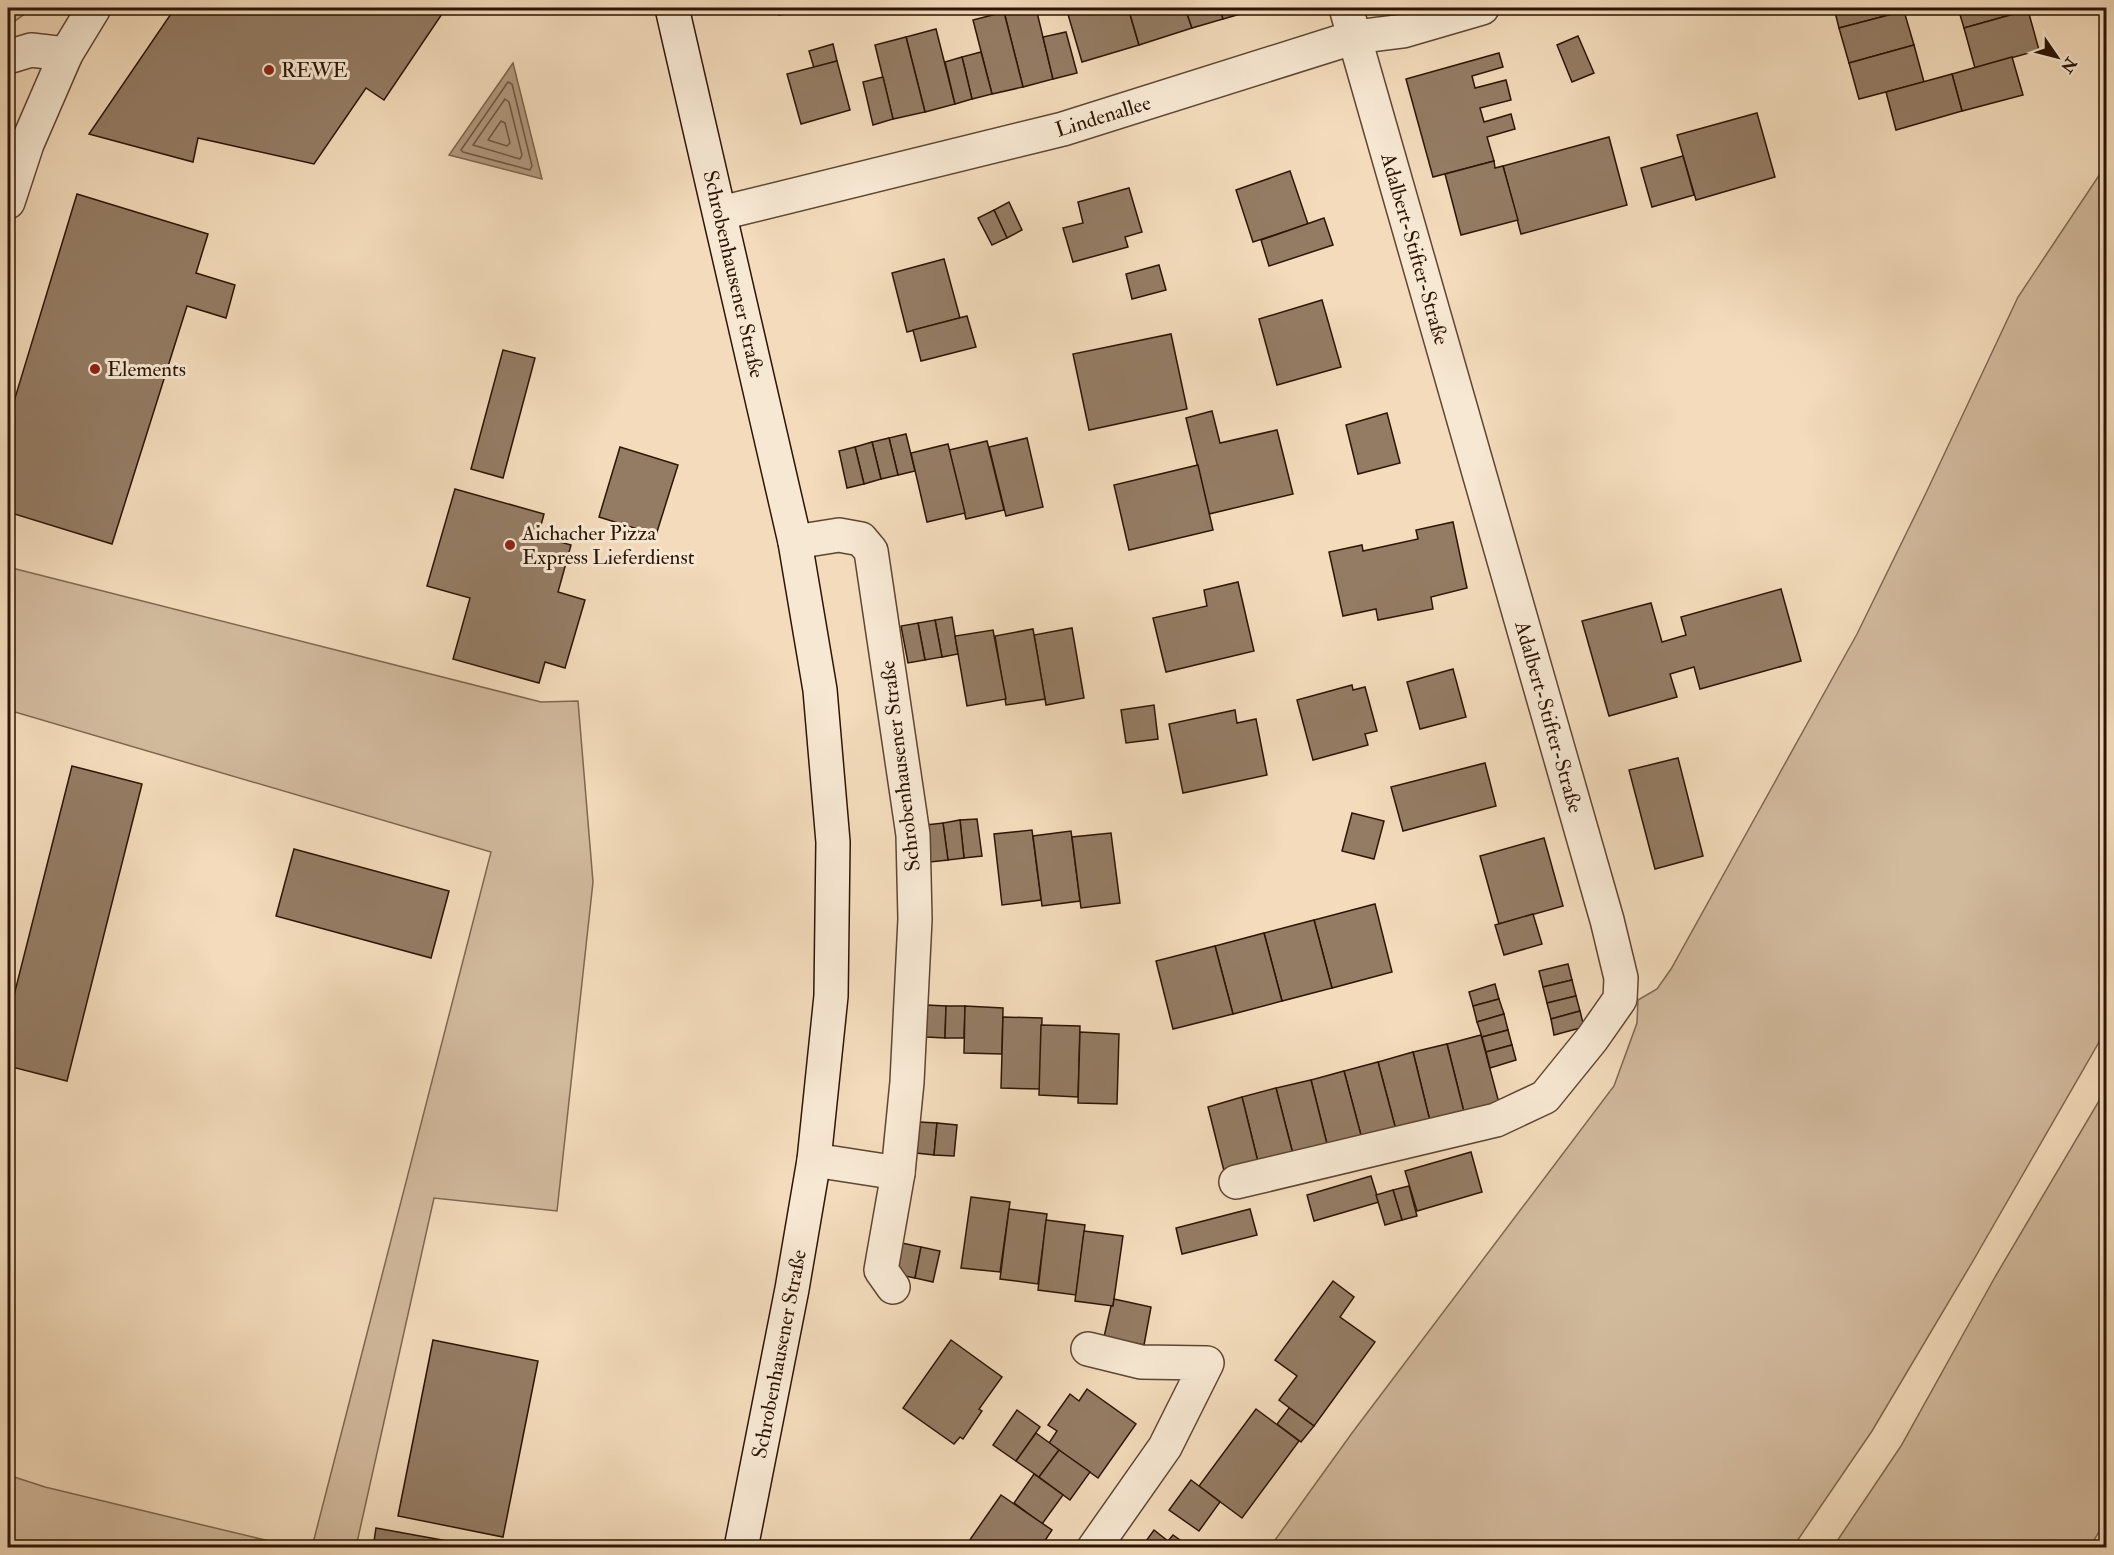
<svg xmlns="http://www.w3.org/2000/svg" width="2114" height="1555" font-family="'IM FELL Double Pica',serif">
	<rect width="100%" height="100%" fill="#f3dbbb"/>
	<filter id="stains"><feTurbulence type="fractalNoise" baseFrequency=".00333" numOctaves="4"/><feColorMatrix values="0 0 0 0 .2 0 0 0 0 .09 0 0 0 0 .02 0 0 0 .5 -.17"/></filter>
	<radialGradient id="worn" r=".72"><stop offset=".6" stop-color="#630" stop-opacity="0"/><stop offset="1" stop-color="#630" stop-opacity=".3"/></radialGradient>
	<!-- green -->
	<g fill="#d1b99c" stroke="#7f6750" stroke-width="1.5">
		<polygon points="8,8 33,8 8,26"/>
		<polygon points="2106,165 2106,1030 1973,1261 1872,1431 1793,1547 1270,1547 1352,1433 1614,1086 1637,1023 1638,1000 1657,989 1671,969 1857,634 1926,493 2018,297"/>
		<polygon points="8,567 541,702 578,701 593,882 557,1211 434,1198 356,1547 312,1547 491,852 8,710"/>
		<polygon points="2106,1089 2106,1520 2090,1547 1833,1547 1901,1446 1995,1277"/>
		<polygon points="8,1475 45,1487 294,1547 8,1547"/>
	</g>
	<!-- water -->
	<polygon fill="#b0987d" stroke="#7c644d" stroke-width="1.5" points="513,63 542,179 449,155"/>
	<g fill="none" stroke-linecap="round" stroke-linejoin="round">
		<!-- shore -->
		<g stroke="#6e5641" stroke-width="1.5">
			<polygon points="508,82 512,84 532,166 530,170 463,152 461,150"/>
			<polygon points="505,99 509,102 522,155 520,159 473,145"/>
			<polygon points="501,121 505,123 510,143 507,146 488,140"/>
		</g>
	</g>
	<!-- building -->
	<g fill="#947c64" stroke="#2d1505" stroke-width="1.5">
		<polygon points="175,8 446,8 384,100 366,88 314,164 198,138 193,162 89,134"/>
		<polygon points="778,8 816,8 779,15"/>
		<polygon points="1021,8 1036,8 1053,79 1023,87 1004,12"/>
		<polygon points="1077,8 1128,8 1139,45 1082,62 1067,11"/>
		<polygon points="1152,8 1185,8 1192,28 1139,45 1130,14"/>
		<polygon points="1185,8 1220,8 1223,19 1192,28"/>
		<polygon points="1220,8 1261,8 1223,19"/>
		<polygon points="1834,8 1903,8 1904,11 1839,28"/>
		<polygon points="1958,8 2027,8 2028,10 1964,28"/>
		<polygon points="2028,10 2039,50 1975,68 1964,28"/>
		<polygon points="1904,11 1914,45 1849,63 1839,28"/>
		<polygon points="1004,12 1023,87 992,94 973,20"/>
		<polygon points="936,29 955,104 925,112 906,37"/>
		<polygon points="1066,32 1077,73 1053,79 1043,37"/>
		<polygon points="1578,36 1594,73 1572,82 1557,45"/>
		<polygon points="906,37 925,112 893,119 875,45"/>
		<polygon points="833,44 837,61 814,68 809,51"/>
		<polygon points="1914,45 1924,82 1859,99 1849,63"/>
		<polygon points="981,52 992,94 972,99 962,57"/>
		<polygon points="1499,53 1503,67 1472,76 1475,88 1506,80 1511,100 1480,108 1484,122 1511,114 1515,129 1487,137 1494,161 1433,177 1406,79"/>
		<polygon points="962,57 972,99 955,104 945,62"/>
		<polygon points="2012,57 2023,95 1962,111 1952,74"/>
		<polygon points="837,61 850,110 801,124 787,74"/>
		<polygon points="1952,74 1962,111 1896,130 1886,92"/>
		<polygon points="883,77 893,119 873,125 863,82"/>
		<polygon points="1757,113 1775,177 1696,200 1677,135"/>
		<polygon points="1609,137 1627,205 1521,234 1503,166"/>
		<polygon points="1683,156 1694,195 1652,207 1641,168"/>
		<polygon points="1494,161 1495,168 1503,166 1518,220 1461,235 1445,174"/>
		<polygon points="1290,171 1308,224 1253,242 1236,190"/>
		<polygon points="1129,188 1142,232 1125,237 1128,247 1073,262 1063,228 1083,223 1078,202"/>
		<polygon points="77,194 208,234 196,273 235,285 226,318 187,306 112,544 8,512 8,421"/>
		<polygon points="1009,202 1022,230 1007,238 994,210"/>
		<polygon points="994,210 1007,238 992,245 978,218"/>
		<polygon points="1324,218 1333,245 1269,266 1261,240"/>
		<polygon points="944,259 960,318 907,332 892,273"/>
		<polygon points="1159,265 1166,290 1132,299 1126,274"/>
		<polygon points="1322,300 1341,367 1277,385 1259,319"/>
		<polygon points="967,316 976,347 921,361 913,330"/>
		<polygon points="1171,334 1187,409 1089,430 1073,354"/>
		<polygon points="503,350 535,358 503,478 471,469"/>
		<polygon points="1212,411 1220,443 1277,430 1293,494 1209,514 1186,418"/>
		<polygon points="1387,413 1400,463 1358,474 1346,425"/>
		<polygon points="906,434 915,471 898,475 889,438"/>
		<polygon points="889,438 898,475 881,479 872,442"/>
		<polygon points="1027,438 1043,507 1006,516 989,447"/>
		<polygon points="987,441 1004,510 966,519 949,450"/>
		<polygon points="872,442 881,479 864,484 855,447"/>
		<polygon points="948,444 965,513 927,522 911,453"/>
		<polygon points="620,447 678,465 656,535 599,517"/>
		<polygon points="855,447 864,484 847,488 839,451"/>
		<polygon points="1198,465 1213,530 1129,550 1114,485"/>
		<polygon points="455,489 544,514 538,536 571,545 558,592 585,600 565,668 545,662 539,683 453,659 470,598 427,586"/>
		<polygon points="1453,522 1467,588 1431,597 1433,609 1378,620 1376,609 1343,616 1329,552 1362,545 1363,551 1418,539 1416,530"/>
		<polygon points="1238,582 1254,651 1166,672 1153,618 1207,606 1204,590"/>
		<polygon points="1781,589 1801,661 1700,689 1694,667 1670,674 1677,697 1609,716 1582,621 1651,603 1662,642 1686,635 1681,617"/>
		<polygon points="952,617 958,654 942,657 935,620"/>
		<polygon points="935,620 942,657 925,660 918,623"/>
		<polygon points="918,623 925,660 908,663 901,626"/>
		<polygon points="1072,628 1084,698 1046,705 1034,635"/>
		<polygon points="1033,629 1045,699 1006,705 995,636"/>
		<polygon points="993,630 1006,699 967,706 955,636"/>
		<polygon points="1453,669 1466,717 1420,729 1407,682"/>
		<polygon points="1352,685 1353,690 1365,687 1377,731 1365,734 1368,745 1313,760 1297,700"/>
		<polygon points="1154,705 1158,739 1126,743 1121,710"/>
		<polygon points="1235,710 1237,723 1256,719 1267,775 1183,793 1169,724"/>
		<polygon points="1678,758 1703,856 1655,869 1629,770"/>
		<polygon points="1485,763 1496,806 1403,831 1391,787"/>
		<polygon points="72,766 142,784 67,1081 8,1066 8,1019"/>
		<polygon points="1352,813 1384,821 1374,859 1342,851"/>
		<polygon points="977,819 982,856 964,858 960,820"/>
		<polygon points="960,820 964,858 948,860 943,823"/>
		<polygon points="943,823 948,860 930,862 926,825"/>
		<polygon points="1032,830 1041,900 1002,905 994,834"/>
		<polygon points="1071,831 1080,901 1042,906 1033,836"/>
		<polygon points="1111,833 1120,903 1081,908 1072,837"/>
		<polygon points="1544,838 1563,906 1499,924 1480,856"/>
		<polygon points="294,849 449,891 431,958 276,916"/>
		<polygon points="1375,904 1392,972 1332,988 1314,920"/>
		<polygon points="1533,914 1542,944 1504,955 1495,925"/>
		<polygon points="1314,920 1332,988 1282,1001 1264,933"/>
		<polygon points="1264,933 1282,1001 1233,1014 1215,946"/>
		<polygon points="1215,946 1233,1014 1173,1029 1156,961"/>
		<polygon points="1568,964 1572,980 1543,987 1539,971"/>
		<polygon points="1572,980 1576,996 1547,1003 1543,987"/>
		<polygon points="1495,984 1499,999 1473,1006 1469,992"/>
		<polygon points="1576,996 1580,1011 1551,1019 1547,1003"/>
		<polygon points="1499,999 1504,1014 1477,1022 1473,1006"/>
		<polygon points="926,1005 946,1006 945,1038 926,1037"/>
		<polygon points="946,1006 965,1006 964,1038 945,1038"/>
		<polygon points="965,1006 1003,1008 1002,1054 964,1053"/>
		<polygon points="1580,1011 1584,1027 1554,1035 1551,1019"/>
		<polygon points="1504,1014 1508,1030 1482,1037 1477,1022"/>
		<polygon points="1003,1017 1042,1018 1040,1089 1001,1088"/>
		<polygon points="1041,1025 1080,1026 1078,1097 1039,1095"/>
		<polygon points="1508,1030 1512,1045 1486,1052 1482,1037"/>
		<polygon points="1080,1032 1119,1034 1117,1104 1078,1103"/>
		<polygon points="1481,1035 1499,1103 1464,1112 1447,1044"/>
		<polygon points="1447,1044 1464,1112 1430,1121 1413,1052"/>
		<polygon points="1512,1045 1516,1060 1490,1068 1486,1052"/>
		<polygon points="1413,1052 1430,1121 1396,1130 1378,1062"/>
		<polygon points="1378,1062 1396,1130 1362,1139 1344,1071"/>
		<polygon points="1344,1071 1362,1139 1328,1148 1311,1080"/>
		<polygon points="1311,1080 1328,1148 1294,1158 1276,1088"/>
		<polygon points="1276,1088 1294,1158 1259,1166 1242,1097"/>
		<polygon points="1242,1097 1259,1166 1225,1175 1208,1107"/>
		<polygon points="919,1122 937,1123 934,1155 916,1153"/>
		<polygon points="937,1123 957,1125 954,1156 934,1155"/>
		<polygon points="1471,1152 1482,1192 1417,1211 1405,1171"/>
		<polygon points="1371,1176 1379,1202 1314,1221 1307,1195"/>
		<polygon points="1409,1186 1417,1216 1402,1220 1393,1190"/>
		<polygon points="1393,1190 1402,1220 1385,1225 1376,1195"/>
		<polygon points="971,1197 1010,1202 1000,1272 961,1268"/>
		<polygon points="1009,1209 1047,1214 1038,1284 1000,1279"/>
		<polygon points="1250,1209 1257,1235 1182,1254 1176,1228"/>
		<polygon points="1046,1220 1085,1225 1076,1295 1038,1290"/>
		<polygon points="1084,1231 1123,1236 1113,1306 1075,1301"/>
		<polygon points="902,1243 921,1247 915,1278 896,1274"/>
		<polygon points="921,1247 940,1251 933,1282 915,1278"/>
		<polygon points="1333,1281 1354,1297 1340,1317 1375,1342 1314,1426 1279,1400 1297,1376 1275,1360"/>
		<polygon points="1114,1299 1151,1307 1144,1345 1104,1337 1111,1306 1113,1306"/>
		<polygon points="433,1340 538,1361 503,1537 398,1516"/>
		<polygon points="951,1340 1002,1377 979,1409 982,1411 963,1439 960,1437 954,1444 903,1408"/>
		<polygon points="1087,1389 1136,1424 1098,1478 1049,1443 1057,1431 1048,1425 1070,1394 1079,1401"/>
		<polygon points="1289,1408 1314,1426 1301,1442 1277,1424"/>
		<polygon points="1256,1409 1299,1441 1242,1518 1199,1486"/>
		<polygon points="1017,1410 1040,1427 1016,1461 993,1445"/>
		<polygon points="1036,1433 1059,1450 1039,1477 1016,1461"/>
		<polygon points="1059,1450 1090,1472 1070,1500 1039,1477"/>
		<polygon points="1034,1474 1063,1495 1042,1524 1014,1503"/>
		<polygon points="1191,1480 1220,1502 1199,1531 1169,1510"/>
		<polygon points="1001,1495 1052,1530 1040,1548 971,1548 967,1544"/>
		<polygon points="376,1528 486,1548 373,1548"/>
		<polygon points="1154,1530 1168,1541 1173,1535 1191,1548 1141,1548"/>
	</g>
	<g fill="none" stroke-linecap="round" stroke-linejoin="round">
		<!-- minor casing -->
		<g stroke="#5e4632" stroke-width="36">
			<g id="minor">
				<polyline points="8,57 31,50 66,54"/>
				<polyline points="8,202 27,144 66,54 94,8"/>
				<polyline points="721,213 1063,129 1355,37 1403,31 1482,8"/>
				<polyline points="795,542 839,535 861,539 871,551 913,835 915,919 907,1082 898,1173 881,1270 893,1287"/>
				<polyline points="814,1160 898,1173"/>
				<polyline points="1236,1182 1496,1120 1545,1097 1592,1039 1620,999 1621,978 1607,920 1346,8"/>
				<polyline points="1088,1349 1141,1362 1207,1363 1165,1447 1094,1548"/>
			</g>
		</g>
		<!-- secondary casing -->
		<g stroke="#2d1505" stroke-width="36">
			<polyline id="secondary" points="672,8 795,542 820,690 833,842 831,996 814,1160 792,1289 741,1548"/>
		</g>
		<!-- minor -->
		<use href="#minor" stroke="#f7e8d3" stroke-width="33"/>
		<!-- secondary -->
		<use href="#secondary" stroke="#f7e8d3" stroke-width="33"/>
	</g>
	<!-- markers -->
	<g fill="#8f2418" stroke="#f7e8d3" stroke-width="2">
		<circle cx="269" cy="70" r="6"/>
		<circle cx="95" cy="369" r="6"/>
		<circle cx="510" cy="545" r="6"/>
	</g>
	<g text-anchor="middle" stroke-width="6" stroke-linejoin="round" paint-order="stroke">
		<!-- poi labels -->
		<g font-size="21" fill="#2d1505" stroke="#f7e8d3" text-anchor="start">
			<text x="281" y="77">REWE</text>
			<text x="107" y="376">Elements</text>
			<text x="522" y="540">Aichacher Pizza<tspan x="522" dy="24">Express Lieferdienst</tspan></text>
		</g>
		<!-- street labels -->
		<g font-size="21" fill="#2d1505" stroke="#f7e8d3">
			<text transform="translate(1103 116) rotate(-17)" y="7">Lindenallee</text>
			<text transform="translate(1415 249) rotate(74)" y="7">Adalbert-Stifter-Straße</text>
			<text transform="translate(734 274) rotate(77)" y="7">Schrobenhausener Straße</text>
			<text transform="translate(1549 717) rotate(74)" y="7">Adalbert-Stifter-Straße</text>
			<text transform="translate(900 766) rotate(-97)" y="7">Schrobenhausener Straße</text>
			<text transform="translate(779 1354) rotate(-79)" y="7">Schrobenhausener Straße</text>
		</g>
	</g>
	<!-- margin -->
	<rect width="2114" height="1555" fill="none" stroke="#f3dbbb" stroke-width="30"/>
	<rect x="9" y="9" width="2096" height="1537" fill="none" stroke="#2d1505" stroke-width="3"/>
	<rect x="15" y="15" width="2084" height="1525" fill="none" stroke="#2d1505" stroke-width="1.5"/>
	<!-- north arrow -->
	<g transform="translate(2057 57) rotate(125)" stroke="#f7e8d3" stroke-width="4.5" paint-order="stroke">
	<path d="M0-4.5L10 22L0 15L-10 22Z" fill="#2d1505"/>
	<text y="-9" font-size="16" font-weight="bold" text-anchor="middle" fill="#2d1505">N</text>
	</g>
	<rect width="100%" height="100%" filter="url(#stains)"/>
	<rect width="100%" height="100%" fill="url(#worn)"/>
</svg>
